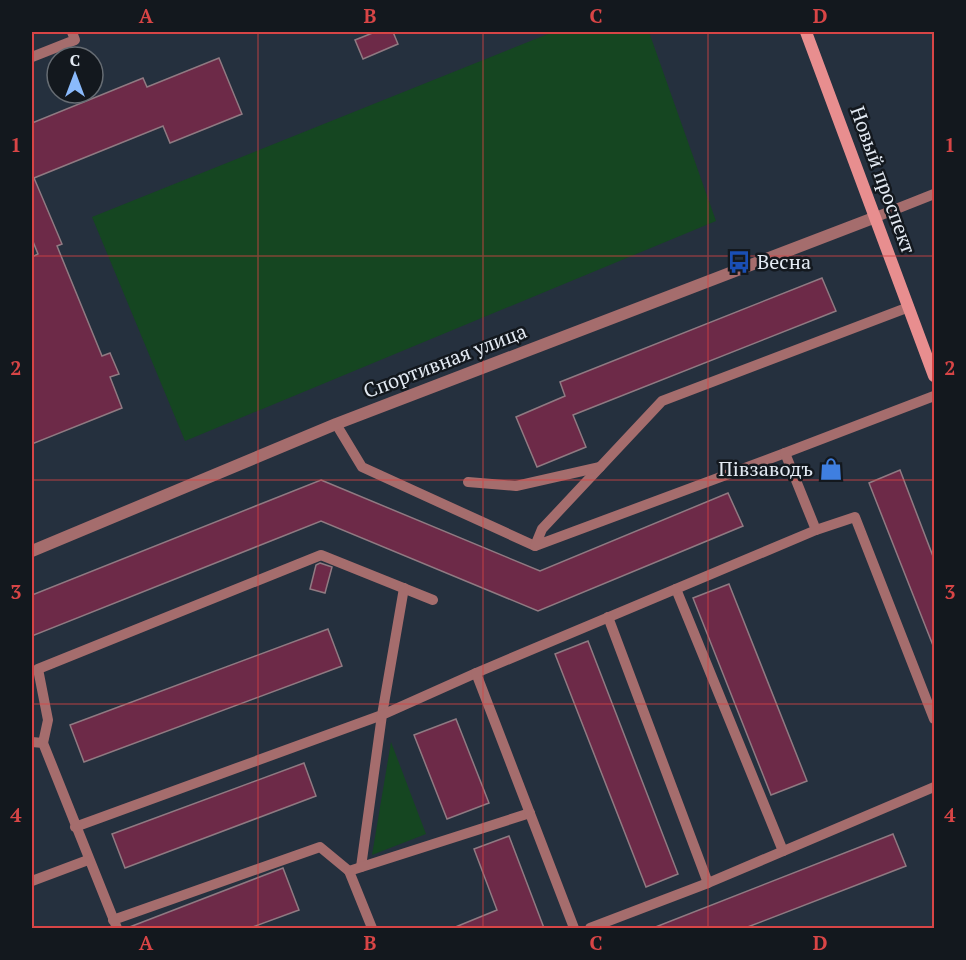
<svg xmlns="http://www.w3.org/2000/svg" width="966" height="960" font-family="'PT Serif',serif">
	<rect width="100%" height="100%" fill="#25303e"/>
	<!-- green -->
	<g fill="#154621">
		<polygon points="553,32 649,32 716,221 185,441 92,217"/>
		<polygon points="391,742 426,834 372,855"/>
	</g>
	<!-- building -->
	<g fill="#6d2a48" stroke="#907a82" stroke-width="1.5">
		<polygon points="375,32 393,32 398,44 363,59 355,40"/>
		<polygon points="219,58 242,114 170,143 163,126 34,178 62,244 57,246 102,356 110,353 119,374 110,377 122,408 32,444 32,257 38,254 32,239 32,123 143,78 147,87"/>
		<polygon points="822,278 836,311 573,415 586,447 537,467 516,417 565,396 560,382"/>
		<polygon points="900,470 934,559 934,648 869,483"/>
		<polygon points="321,480 540,571 728,493 743,526 538,611 321,521 32,636 32,595"/>
		<polygon points="320,563 332,567 325,593 310,589 316,565"/>
		<polygon points="729,584 807,781 771,795 693,598"/>
		<polygon points="328,629 342,666 84,762 70,725"/>
		<polygon points="588,641 678,874 646,887 555,654"/>
		<polygon points="456,719 489,803 447,819 414,735"/>
		<polygon points="304,763 316,796 125,868 112,834"/>
		<polygon points="893,834 906,866 745,928 653,928"/>
		<polygon points="509,836 544,928 453,928 497,910 474,849"/>
		<polygon points="283,868 299,910 250,928 127,928"/>
	</g>
	<g fill="none" stroke-linecap="round" stroke-linejoin="round">
		<!-- lane -->
		<g stroke="#a56d6d" stroke-width="10">
			<polyline points="32,57 75,40 72,32"/>
			<polyline points="876,217 934,194"/>
			<polyline points="336,424 362,467 535,546"/>
			<polyline points="785,453 535,546 542,529 662,401 909,307"/>
			<polyline points="468,482 516,486 600,467"/>
			<polyline points="816,530 855,517 934,719"/>
			<polyline points="676,589 783,851"/>
			<polyline points="608,617 708,883"/>
			<polyline points="32,742 43,743 117,928"/>
			<polyline points="43,743 48,720 38,669 321,555 433,600"/>
			<polyline points="75,827 382,715 404,588"/>
			<polyline points="361,867 382,715 476,673"/>
			<polyline points="32,881 88,860"/>
			<polyline points="113,920 320,847 349,871"/>
			<polyline points="372,928 349,871 530,813"/>
			<polyline points="574,928 476,673 816,530 785,453 934,396"/>
			<polyline points="590,928 708,883 934,787"/>
		</g>
		<!-- street -->
		<polyline stroke="#a56d6d" stroke-width="12" points="32,551 336,424 876,217"/>
		<!-- secondary -->
		<polyline stroke="#e88e8f" stroke-width="12" points="806,32 934,376"/>
	</g>
	<!-- grid -->
	<path fill="none" stroke="#d84546" stroke-width="1.5" stroke-opacity="0.55" d="M258,32V928M483,32V928M708,32V928M32,256H934M32,480H934M32,704H934"/>
	<!-- icons -->
	<defs>
		<g id="bus-bare" transform="scale(1.8)"><path d="M-5-6H5V4H4V6H2V4H-2V6H-4V4H-5ZM-3.5-4V0h7V-4ZM-3.5 1.2v1.5H-2V1.2ZM2 1.2v1.5H3.5V1.2Z" fill="#1a4fb4" stroke="#13181e" stroke-width="2.5" paint-order="stroke"/></g>
		<g id="shop-bare" transform="scale(1.8)"><path d="M-5-2.5h2.3a2.7 3.5 0 0 1 5.4 0H5L5.5 6h-11ZM-1.5-2.5h3a1.5 2.3 0 0 0-3 0Z" fill="#3f7fe0" stroke="#13181e" stroke-width="2.5" paint-order="stroke"/></g>
	</defs>
	<g fill-rule="evenodd">
		<use href="#bus-bare" x="739" y="262"/>
		<use href="#shop-bare" x="831" y="469"/>
	</g>
	<g text-anchor="middle" stroke-width="5" stroke-linejoin="round" paint-order="stroke">
		<!-- street labels -->
		<g font-size="20" fill="#e3eaf3" stroke="#13181e">
			<text transform="translate(883 180) rotate(70)" y="7">Новый проспект</text>
			<text transform="translate(445 361) rotate(-21)" y="7">Спортивная улица</text>
		</g>
		<!-- poi labels -->
		<g font-size="20" fill="#e3eaf3" stroke="#13181e" text-anchor="start">
			<text x="757" y="269">Весна</text>
			<text x="813" y="476" text-anchor="end">Півзаводъ</text>
		</g>
	</g>
	<!-- border -->
	<rect width="966" height="960" fill="none" stroke="#13181e" stroke-width="66"/>
	<!-- north arrow -->
	<g transform="translate(75 75)"><circle r="28" fill="#13181e" stroke="#666c73" stroke-width="1.5"/>
	<path d="M0-4.5L10 22L0 15L-10 22Z" fill="#8abafc"/>
	<text y="-9" font-size="16" font-weight="bold" text-anchor="middle" fill="#e3eaf3">С</text>
	</g>
	<rect x="33" y="33" width="900" height="894" fill="none" stroke="#d84546" stroke-width="2"/>
	<g font-size="20" text-anchor="middle" font-weight="bold" fill="#d84546">
		<text x="146" y="23">A</text>
		<text x="370" y="23">B</text>
		<text x="596" y="23">C</text>
		<text x="820" y="23">D</text>
		<text x="16" y="152">1</text>
		<text x="950" y="152">1</text>
		<text x="16" y="375">2</text>
		<text x="950" y="375">2</text>
		<text x="16" y="599">3</text>
		<text x="950" y="599">3</text>
		<text x="16" y="822">4</text>
		<text x="950" y="822">4</text>
		<text x="146" y="950">A</text>
		<text x="370" y="950">B</text>
		<text x="596" y="950">C</text>
		<text x="820" y="950">D</text>
	</g>
</svg>
